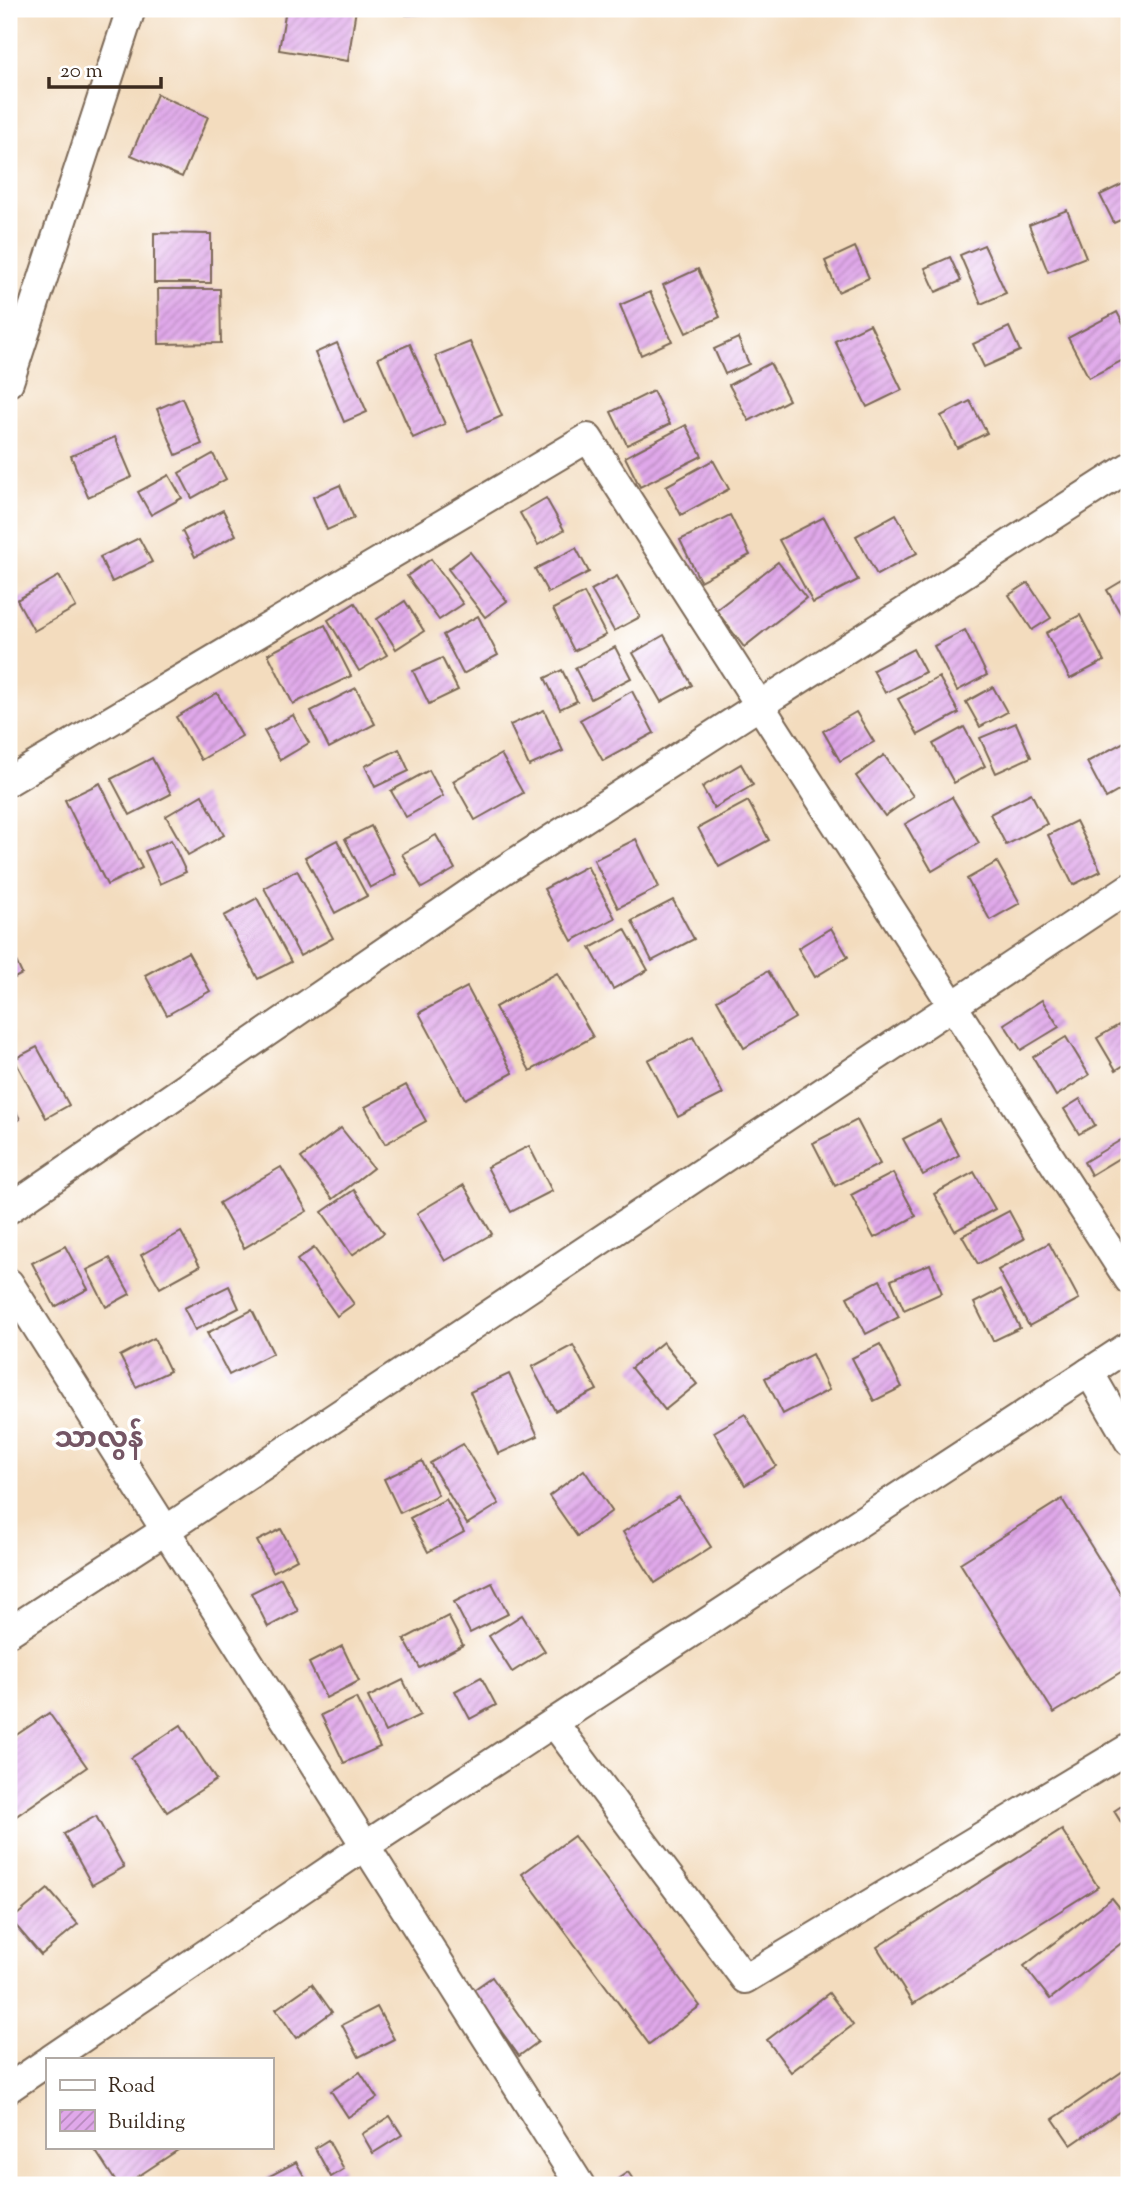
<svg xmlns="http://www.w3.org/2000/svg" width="1138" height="2194" font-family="'Sorts Mill Goudy','Noto Sans Myanmar',serif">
	<defs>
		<pattern id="building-hatch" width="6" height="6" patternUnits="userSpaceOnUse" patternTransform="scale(1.75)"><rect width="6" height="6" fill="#e0a8ea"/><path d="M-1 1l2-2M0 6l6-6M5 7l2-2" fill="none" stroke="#b789bd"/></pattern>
	</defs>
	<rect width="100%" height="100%" fill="#fff"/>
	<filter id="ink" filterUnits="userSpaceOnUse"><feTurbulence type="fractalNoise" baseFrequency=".0143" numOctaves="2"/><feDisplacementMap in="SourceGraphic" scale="14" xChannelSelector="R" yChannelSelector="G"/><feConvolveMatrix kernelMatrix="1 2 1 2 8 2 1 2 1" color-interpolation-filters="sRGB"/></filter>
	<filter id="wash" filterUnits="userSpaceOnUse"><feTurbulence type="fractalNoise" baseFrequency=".00686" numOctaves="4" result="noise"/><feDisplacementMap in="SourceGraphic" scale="28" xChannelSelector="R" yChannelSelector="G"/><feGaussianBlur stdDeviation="1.57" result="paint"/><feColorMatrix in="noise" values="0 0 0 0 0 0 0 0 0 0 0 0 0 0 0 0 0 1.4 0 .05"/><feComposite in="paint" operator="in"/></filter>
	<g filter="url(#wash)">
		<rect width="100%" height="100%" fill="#f3dcbe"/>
		<g id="blocks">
			<!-- building -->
			<g fill="url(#building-hatch)">
				<polygon points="228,9 252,9 250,16"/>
				<polygon points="286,9 356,9 348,61 279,50"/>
				<polygon points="406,9 459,9 459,12 406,15"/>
				<polygon points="157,94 208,117 182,177 131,155"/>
				<polygon points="1127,182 1129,187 1129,216 1114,223 1100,195"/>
				<polygon points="1067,210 1086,257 1048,272 1029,225"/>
				<polygon points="154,233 211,234 211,283 154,283"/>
				<polygon points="984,245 1006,293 981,304 960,255"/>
				<polygon points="855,247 869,278 838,292 825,261"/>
				<polygon points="950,257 961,281 936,292 925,268"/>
				<polygon points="698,269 720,317 686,333 663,285"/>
				<polygon points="158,289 220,289 221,343 159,344"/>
				<polygon points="650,292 672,341 641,355 620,305"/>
				<polygon points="1117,312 1129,335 1129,357 1089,378 1068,338"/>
				<polygon points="870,324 902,390 867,407 835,341"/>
				<polygon points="1009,327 1020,351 984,367 973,344"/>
				<polygon points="738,338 749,364 725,374 714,349"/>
				<polygon points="470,342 502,416 468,431 435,356"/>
				<polygon points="337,343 367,412 344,422 315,353"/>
				<polygon points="410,344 445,424 413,438 378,358"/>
				<polygon points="770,363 789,400 749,421 729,385"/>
				<polygon points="653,391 670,424 627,445 611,412"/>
				<polygon points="182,398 202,444 176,455 157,409"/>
				<polygon points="970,401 987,433 957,448 941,416"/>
				<polygon points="686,425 702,456 640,487 625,457"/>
				<polygon points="115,437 132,477 88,497 71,456"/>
				<polygon points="213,454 226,479 192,498 179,473"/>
				<polygon points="713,460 729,489 681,515 666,486"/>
				<polygon points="169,475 182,498 151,515 138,492"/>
				<polygon points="340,485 354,518 327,530 313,497"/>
				<polygon points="546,498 564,530 538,545 520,513"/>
				<polygon points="223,510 236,535 195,557 182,531"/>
				<polygon points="896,514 917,553 877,575 856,536"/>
				<polygon points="730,515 750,555 700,581 680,540"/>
				<polygon points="824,517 858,580 813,603 779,540"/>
				<polygon points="139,538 152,562 112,582 100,557"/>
				<polygon points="576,548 589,572 548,593 535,569"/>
				<polygon points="470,552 507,601 485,617 448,569"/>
				<polygon points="431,559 463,604 439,620 407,576"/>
				<polygon points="778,562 806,598 744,647 716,610"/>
				<polygon points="59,576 76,607 34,631 17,600"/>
				<polygon points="617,576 640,617 614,631 591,590"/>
				<polygon points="1129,577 1129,628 1107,590"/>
				<polygon points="1028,583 1051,618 1032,630 1009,595"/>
				<polygon points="584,593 606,635 574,651 553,609"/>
				<polygon points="405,601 424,631 396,649 377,619"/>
				<polygon points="355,603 387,655 359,671 328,620"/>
				<polygon points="1080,615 1104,661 1070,679 1046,633"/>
				<polygon points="478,616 498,655 463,674 443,635"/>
				<polygon points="325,625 351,676 293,704 268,654"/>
				<polygon points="965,630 987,675 957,691 934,646"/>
				<polygon points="664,635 692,685 661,702 633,653"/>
				<polygon points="615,647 631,678 591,699 575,668"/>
				<polygon points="913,649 925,672 885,693 873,670"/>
				<polygon points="442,658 458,690 429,704 413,671"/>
				<polygon points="562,670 577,701 560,709 545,678"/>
				<polygon points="939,677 959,713 918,735 898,699"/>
				<polygon points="993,687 1007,712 980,727 966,702"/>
				<polygon points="356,688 375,724 329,748 311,711"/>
				<polygon points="632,691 654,733 603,761 580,720"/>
				<polygon points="217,693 242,736 201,760 176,717"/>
				<polygon points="544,710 563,751 529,766 510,725"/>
				<polygon points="856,712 874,742 840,761 823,731"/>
				<polygon points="293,715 309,743 280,760 264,731"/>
				<polygon points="1016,723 1031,757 996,773 980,738"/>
				<polygon points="964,727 985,766 954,783 933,744"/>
				<polygon points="1124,742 1129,751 1129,785 1106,798 1087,762"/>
				<polygon points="399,749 409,771 375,787 365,766"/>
				<polygon points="501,754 523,793 475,820 453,781"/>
				<polygon points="884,755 913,796 885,816 856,776"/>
				<polygon points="152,758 171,794 130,815 111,779"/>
				<polygon points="741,764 753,785 714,808 702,787"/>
				<polygon points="429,770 443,796 406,817 391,791"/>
				<polygon points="100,783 142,868 107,885 65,800"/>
				<polygon points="1031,793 1047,824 1006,845 990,814"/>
				<polygon points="202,795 224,835 188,855 166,816"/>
				<polygon points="952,797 979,843 932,871 905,824"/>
				<polygon points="748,801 769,840 719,867 698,828"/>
				<polygon points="1076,821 1101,871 1073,885 1048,835"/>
				<polygon points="371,826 396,874 370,888 345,839"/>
				<polygon points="436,835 455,869 422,888 402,854"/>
				<polygon points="636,839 659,887 618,908 594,860"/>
				<polygon points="171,840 186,872 160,884 145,851"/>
				<polygon points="337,840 367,896 335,913 305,857"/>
				<polygon points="997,862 1020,903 990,920 967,879"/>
				<polygon points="587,866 615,918 572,941 544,889"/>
				<polygon points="297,870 333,938 300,956 264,888"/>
				<polygon points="257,898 291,962 258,979 224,916"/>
				<polygon points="673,900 694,939 652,961 632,921"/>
				<polygon points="831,928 848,957 815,977 798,948"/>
				<polygon points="625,929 648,970 613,989 590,948"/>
				<polygon points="9,946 22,974 9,981"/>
				<polygon points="188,952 210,991 167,1015 145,975"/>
				<polygon points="768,971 795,1018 744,1048 717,1000"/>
				<polygon points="557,973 593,1037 530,1071 495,1007"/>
				<polygon points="467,987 513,1073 465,1099 419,1013"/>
				<polygon points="1042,1000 1059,1027 1021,1050 1004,1024"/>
				<polygon points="1119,1025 1129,1043 1129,1062 1116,1070 1097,1038"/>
				<polygon points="693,1037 723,1094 678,1117 648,1060"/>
				<polygon points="1066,1037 1089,1075 1056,1096 1033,1057"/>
				<polygon points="37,1047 69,1105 46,1118 14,1059"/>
				<polygon points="406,1085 426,1121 385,1144 365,1107"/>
				<polygon points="9,1098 20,1119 9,1125"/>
				<polygon points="1080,1099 1095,1125 1079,1134 1064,1109"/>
				<polygon points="857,1120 880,1164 835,1186 813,1143"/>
				<polygon points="940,1120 959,1155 923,1175 903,1139"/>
				<polygon points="341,1128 373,1168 333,1199 301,1158"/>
				<polygon points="1126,1137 1129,1141 1129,1152 1091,1175 1084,1162"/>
				<polygon points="529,1146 552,1191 511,1212 487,1167"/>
				<polygon points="281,1167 307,1211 244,1248 219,1203"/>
				<polygon points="974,1172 995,1209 955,1231 934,1194"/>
				<polygon points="893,1173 916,1216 874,1238 851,1195"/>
				<polygon points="464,1185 492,1234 445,1261 417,1213"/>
				<polygon points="354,1190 384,1233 352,1255 322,1212"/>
				<polygon points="1009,1211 1024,1239 978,1264 962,1236"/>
				<polygon points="181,1232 200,1266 160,1288 141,1255"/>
				<polygon points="1049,1243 1079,1299 1029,1326 998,1270"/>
				<polygon points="65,1246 88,1289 55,1307 32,1263"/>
				<polygon points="314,1248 354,1304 337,1316 297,1260"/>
				<polygon points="110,1258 130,1294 106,1307 87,1270"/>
				<polygon points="930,1264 942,1293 904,1310 891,1280"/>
				<polygon points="880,1280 899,1317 866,1334 847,1297"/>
				<polygon points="229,1286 239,1308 195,1330 184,1308"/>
				<polygon points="1001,1289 1020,1328 993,1341 974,1303"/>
				<polygon points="252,1310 273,1353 229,1375 207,1333"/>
				<polygon points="154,1338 170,1371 136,1387 120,1356"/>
				<polygon points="663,1342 697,1384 665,1410 631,1368"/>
				<polygon points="880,1344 902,1387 874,1401 852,1358"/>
				<polygon points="573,1345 597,1390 555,1411 532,1367"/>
				<polygon points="812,1354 829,1390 783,1414 765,1378"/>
				<polygon points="509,1374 538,1436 498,1454 470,1392"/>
				<polygon points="745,1414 776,1466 745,1485 714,1432"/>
				<polygon points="463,1444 499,1504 467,1524 430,1463"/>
				<polygon points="422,1461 438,1495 400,1513 384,1479"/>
				<polygon points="584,1470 612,1511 577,1536 549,1496"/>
				<polygon points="679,1497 711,1547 655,1583 623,1532"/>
				<polygon points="446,1499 464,1532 428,1552 410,1518"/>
				<polygon points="1062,1499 1129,1607 1129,1667 1054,1713 960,1563"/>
				<polygon points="281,1529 297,1559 273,1572 257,1541"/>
				<polygon points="281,1578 298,1611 268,1627 251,1593"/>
				<polygon points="492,1583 508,1614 470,1633 454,1602"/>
				<polygon points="522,1615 545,1651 512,1672 489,1636"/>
				<polygon points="448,1616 463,1645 420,1668 404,1639"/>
				<polygon points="342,1646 359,1681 326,1698 309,1663"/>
				<polygon points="481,1677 496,1705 470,1719 455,1691"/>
				<polygon points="403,1680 420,1715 385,1732 368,1697"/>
				<polygon points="356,1698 380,1747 344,1763 321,1715"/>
				<polygon points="49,1713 87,1767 9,1821 9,1740"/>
				<polygon points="181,1725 216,1780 167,1812 131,1758"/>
				<polygon points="1129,1801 1129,1835 1114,1811"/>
				<polygon points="96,1816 124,1867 92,1885 64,1834"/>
				<polygon points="1062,1830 1098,1887 913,2004 877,1947"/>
				<polygon points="574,1836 700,2006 649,2044 522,1874"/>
				<polygon points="48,1889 78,1924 41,1955 11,1920"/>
				<polygon points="1112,1898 1129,1919 1129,1937 1050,1999 1024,1966"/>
				<polygon points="492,1977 538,2042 519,2056 472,1991"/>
				<polygon points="312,1984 332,2012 296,2038 276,2009"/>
				<polygon points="829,1993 853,2025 791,2072 767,2040"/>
				<polygon points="377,2007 394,2039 359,2057 342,2025"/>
				<polygon points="1129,2067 1129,2105 1071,2145 1053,2119"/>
				<polygon points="360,2072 377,2098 348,2117 331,2091"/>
				<polygon points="390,2116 402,2135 373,2153 362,2134"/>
				<polygon points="328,2140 344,2169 331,2177 315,2148"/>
				<polygon points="93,2147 176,2147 178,2150 125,2185 118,2185"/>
				<polygon points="296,2162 309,2185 253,2185"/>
				<polygon points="628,2172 637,2185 609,2185"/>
			</g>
		</g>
	</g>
	<g filter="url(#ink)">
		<use href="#blocks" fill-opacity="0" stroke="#7b6856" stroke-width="2"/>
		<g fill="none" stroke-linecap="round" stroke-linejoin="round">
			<!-- minor casing -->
			<g stroke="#7b6856" stroke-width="32">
				<g id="minor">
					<polyline points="9,382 131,9"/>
					<polyline points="9,781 588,438 1129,1280"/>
					<polyline points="9,1209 499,873 1129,467"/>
					<polyline points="9,1283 580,2185"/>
					<polyline points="1089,1372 1129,1441"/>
					<polyline points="9,1632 166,1530 1129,888"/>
					<polyline points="554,1723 745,1979 1129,1748"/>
					<polyline points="51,2059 365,1846 1129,1346"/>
					<polyline points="9,2088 47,2062"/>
				</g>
			</g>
			<!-- minor -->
			<use href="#minor" stroke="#fff" stroke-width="28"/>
		</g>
	</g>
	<g text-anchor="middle" stroke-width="7" stroke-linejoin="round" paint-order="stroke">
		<!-- quarter labels -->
		<g font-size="28" font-weight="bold" fill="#755665" stroke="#fff">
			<text x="99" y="1447">သာလွန်</text>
		</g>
	</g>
	<!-- margin -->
	<rect width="1138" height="2194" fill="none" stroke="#fff" stroke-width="35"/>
	<!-- legend -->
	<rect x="46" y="2058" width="228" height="91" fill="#ffffff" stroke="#b1aaa5" stroke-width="2"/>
	<rect x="60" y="2080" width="35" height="10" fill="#ffffff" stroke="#b1aaa5" stroke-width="2"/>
	<text x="108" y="2092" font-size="21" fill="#3b2a1e">Road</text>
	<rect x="60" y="2110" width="35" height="21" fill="url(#building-hatch)" stroke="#b1aaa5" stroke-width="2"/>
	<text x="108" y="2128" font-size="21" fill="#3b2a1e">Building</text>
	<!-- scale -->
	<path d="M49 77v10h112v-10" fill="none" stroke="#3b2a1e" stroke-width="3.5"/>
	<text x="60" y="77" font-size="21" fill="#3b2a1e" stroke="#ffffff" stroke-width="5" paint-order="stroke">20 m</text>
</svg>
